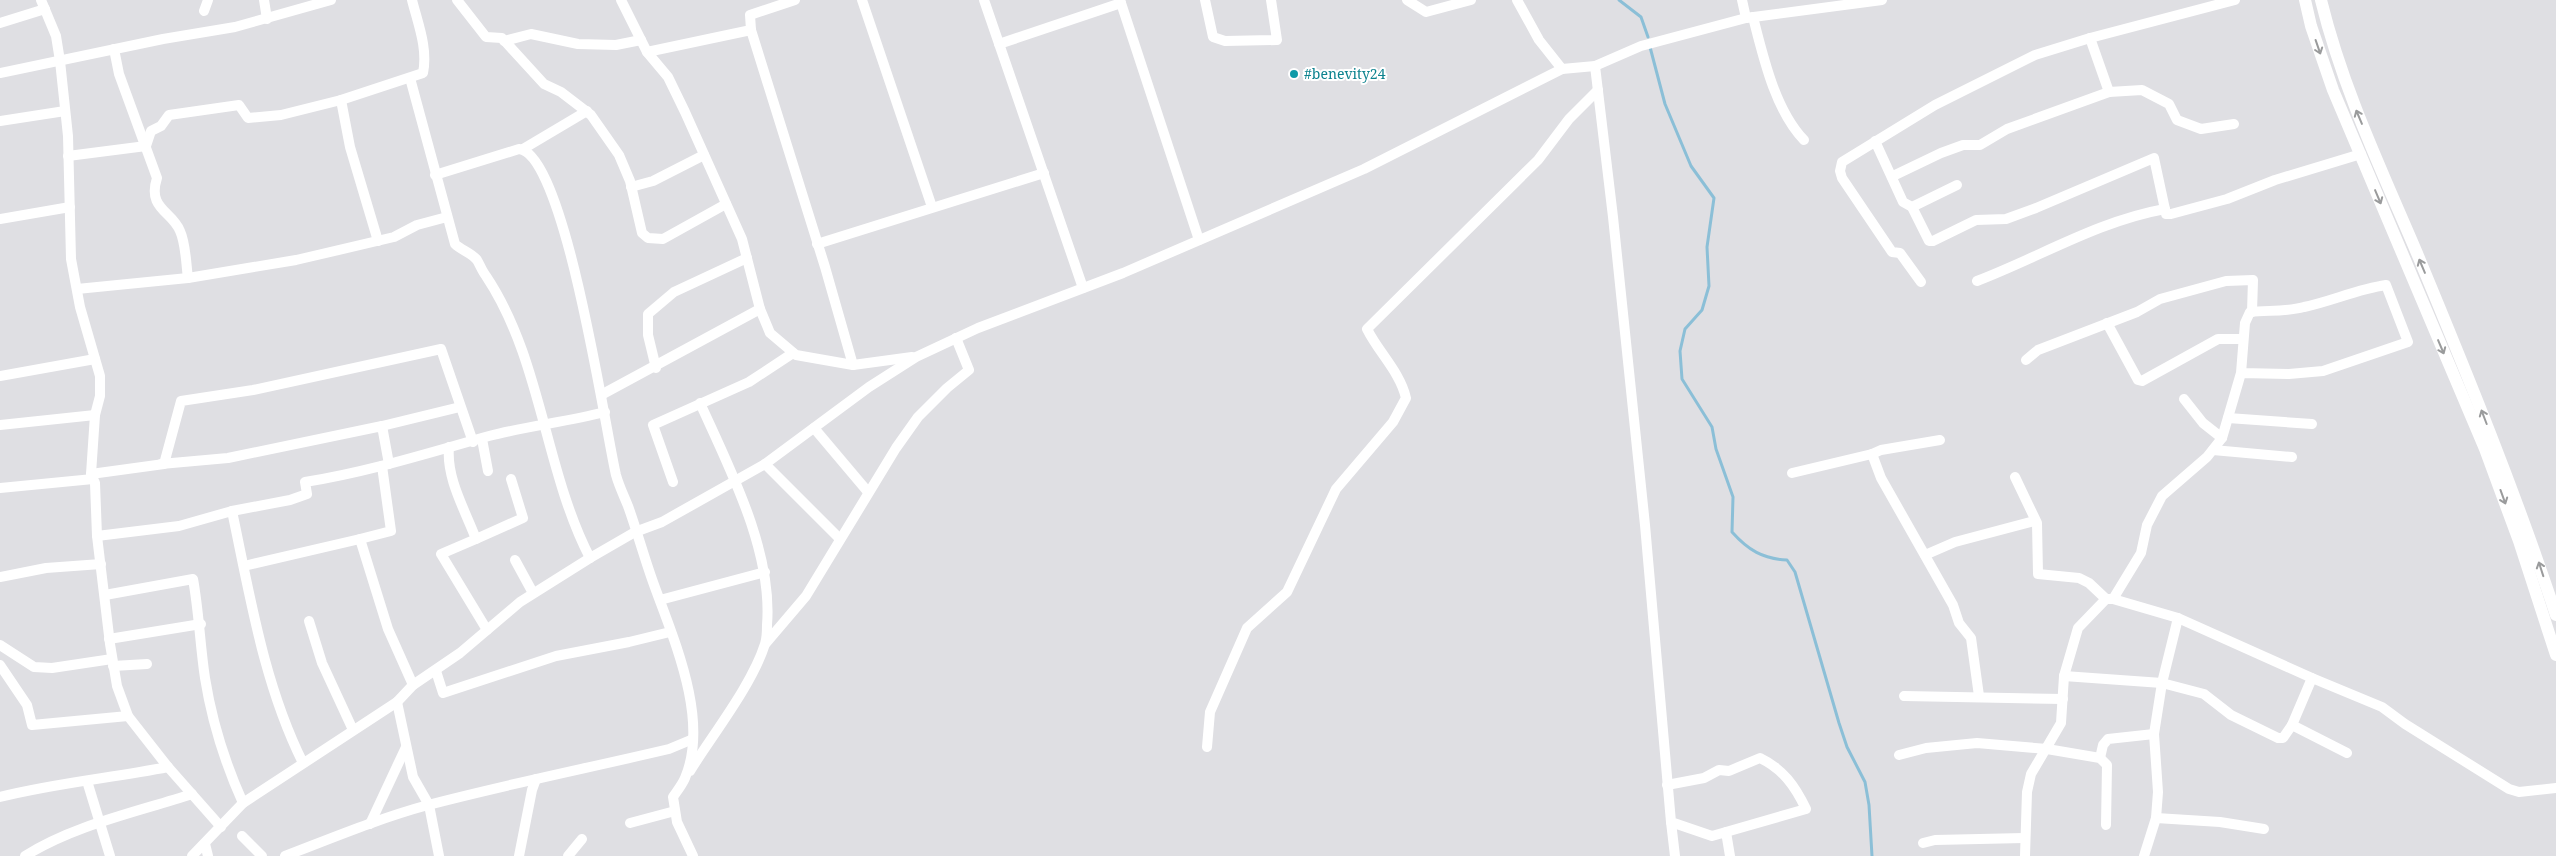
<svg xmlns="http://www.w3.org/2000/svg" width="2556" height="856" font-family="'Noto Serif',serif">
	<rect width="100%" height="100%" fill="#dfdfe3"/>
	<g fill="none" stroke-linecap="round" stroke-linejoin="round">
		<!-- stream -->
		<g stroke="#8bbfd7" stroke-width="3">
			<polyline points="1619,0 1641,17 1648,37"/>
			<path d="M1650,47L1665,104L1691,166L1714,198L1707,247L1709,286L1702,310L1685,329L1680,351L1682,379L1712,427L1716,449L1733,497L1732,532C1748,550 1763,559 1787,560L1795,572L1839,723L1847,747L1865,782L1869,805L1872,856"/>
		</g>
		<!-- minor -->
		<g stroke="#fff" stroke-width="10">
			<polyline points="41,0 56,36 60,61 68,136 71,259 80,307 100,376 100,396 95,415 91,474 95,483 97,536 110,644 117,686 128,716 168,767 221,827"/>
			<polyline points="264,0 267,19"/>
			<polyline points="457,0 486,37 502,38 544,84 561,92 591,115 619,155 630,181 642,233 648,238 663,239 726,204"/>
			<polyline points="621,0 647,52 668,77 685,112 742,239 760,309 770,333 796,355 813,358 853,365 912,357"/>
			<polyline points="862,0 932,207"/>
			<polyline points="984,0 1083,288"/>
			<polyline points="1120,0 1199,240"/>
			<polyline points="1205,0 1213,37 1225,41 1277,40 1271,0"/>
			<polyline points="1407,0 1426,12 1471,0"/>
			<polyline points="1517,0 1539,40 1562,69"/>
			<polyline points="1742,0 1746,18"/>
			<polyline points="204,11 208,0"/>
			<path d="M1753,17C1763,56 1775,110 1804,140"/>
			<polyline points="0,23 45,9"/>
			<polyline points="751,30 825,267 853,365"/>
			<polyline points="2090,38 2109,92"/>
			<polyline points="504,41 531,34 578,44 616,45 641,40"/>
			<polyline points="999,44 1121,3"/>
			<path d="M114,49L119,74L157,178C147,209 172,211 180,231C186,244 186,264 188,278"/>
			<polyline points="647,52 751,30 750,15 795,0"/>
			<polyline points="1595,66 1613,217 1645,525 1671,822 1712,836 1726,832 1730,856"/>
			<polyline points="0,73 163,39 235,27 331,0"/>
			<path d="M410,78L455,244C461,250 472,253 477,260C480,265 482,271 486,276C542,360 544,469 590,558"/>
			<polyline points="341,100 350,147 378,241"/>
			<polyline points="0,121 65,111"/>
			<polyline points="1875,141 1903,202 1912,207 1929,241 1933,241 1976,220 2006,219 2036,208 2154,158 2166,214 2171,214 2227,199 2275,180 2361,154"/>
			<polyline points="523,149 587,111"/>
			<path d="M68,156L146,146L151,131L161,126L169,115L239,105L248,118L281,115L341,100L423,73C428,48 418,24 412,0"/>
			<path d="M435,175L519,149C565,153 605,428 616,475C619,486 624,496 628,506C637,531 644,557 653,582C673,638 710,719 685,778C682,785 677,791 673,797L677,822L693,856"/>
			<polyline points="1893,176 1941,153 1963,145 1980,145 2007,129 2109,92 2142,90 2169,104 2177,120 2201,129 2234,124"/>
			<polyline points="631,187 653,181 704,155"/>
			<polyline points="1912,207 1957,185"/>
			<polyline points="0,219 70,207"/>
			<polyline points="817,244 1044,173"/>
			<path d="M1977,281C2040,257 2098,221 2165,209"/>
			<polyline points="1921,282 1900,253 1892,252 1842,178 1840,171 1842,162 1935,105 2035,55 2090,38 2235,0"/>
			<polyline points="77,289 188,278 296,260 394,237 417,225 447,217"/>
			<polyline points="2107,323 2138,380 2142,381 2218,339 2243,339"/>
			<polyline points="2026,360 2038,350 2137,312 2160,299 2226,281 2253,280 2252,312"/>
			<polyline points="656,368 648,335 648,314 674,292 747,258"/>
			<polyline points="0,376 95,359"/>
			<polyline points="601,395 760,309"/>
			<polyline points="2184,399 2203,423 2222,438"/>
			<polyline points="2228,418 2312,424"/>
			<polyline points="0,425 95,415"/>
			<polyline points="382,426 460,407"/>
			<polyline points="814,428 868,492"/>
			<polyline points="482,439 488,471"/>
			<path d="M449,447C446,478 465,510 476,539L441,554L487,630"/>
			<polyline points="2213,450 2292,457"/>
			<polyline points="1872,454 1881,478 1953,605 1959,623 1971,638 1979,696"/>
			<polyline points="161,464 228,458 382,426 389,464"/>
			<polyline points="765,464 840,539"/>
			<polyline points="382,466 391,531 360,539 388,629 413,685"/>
			<polyline points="1792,473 1872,454 1881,450 1940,440"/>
			<polyline points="91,474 164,464 181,401 253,390 441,349 473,442"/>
			<polyline points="2015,477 2037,523 2038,574 2079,578 2089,583 2106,599"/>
			<polyline points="673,482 653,425 749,382 793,353"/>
			<polyline points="0,488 93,479"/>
			<path d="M232,511C250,596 264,685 303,763"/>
			<path d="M97,536L179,526L232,511L290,500L307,494L305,482C368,472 428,453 489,436C527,426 566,422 605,412"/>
			<polyline points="476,539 523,518 511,479"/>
			<polyline points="1925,555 1955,542 2034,521"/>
			<polyline points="515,560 533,593"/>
			<polyline points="244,566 360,539"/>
			<polyline points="0,577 46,568 101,564"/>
			<path d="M105,595L193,579C199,612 200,645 205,678C212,722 225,763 243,803"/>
			<path d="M2113,599L2141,553L2147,525L2162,496L2207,457L2222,438L2241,373L2245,323L2250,312C2268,310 2286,312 2304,307C2332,301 2358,289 2386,285L2408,342L2323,371L2289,374L2241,373"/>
			<polyline points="660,600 765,572"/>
			<polyline points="309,621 322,663 353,730"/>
			<polyline points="109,639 201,624"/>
			<polyline points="766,643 806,596 896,448 918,417 947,388 969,370 956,338"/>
			<polyline points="0,645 34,667 52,668 112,659"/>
			<polyline points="0,665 27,705 32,725 128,716"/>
			<polyline points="113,666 147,664"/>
			<polyline points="436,671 443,693 556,656 629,642 670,632"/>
			<polyline points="2064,676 2162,683 2204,694 2231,715 2278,738 2283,738 2292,725 2312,678"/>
			<polyline points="1904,696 2063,699"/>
			<polyline points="397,702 413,777 429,805 439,856"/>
			<polyline points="2292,725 2347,753"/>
			<path d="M1207,747L1210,712L1247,628L1287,592L1336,489L1393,422L1406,398C1400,372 1379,353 1367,329L1538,160L1569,119L1598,90"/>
			<polyline points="1899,755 1926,748 1977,743 2047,749 2100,758 2107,765 2106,825"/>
			<polyline points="2100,758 2103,745 2108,739 2154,734"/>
			<path d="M690,771C713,734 752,685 765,644C767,638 767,631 767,625C773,552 730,469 700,403"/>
			<polyline points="87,781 110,856"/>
			<path d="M1667,785L1704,778L1719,770L1729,771L1760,758C1783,769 1795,786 1806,809L1726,832"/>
			<path d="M0,797C55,783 112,778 168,767"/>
			<polyline points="2156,818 2220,822 2264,829"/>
			<polyline points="1671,822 1675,856"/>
			<polyline points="630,823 675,811"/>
			<polyline points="370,824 406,747"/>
			<polyline points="242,836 262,856"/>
			<polyline points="1923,843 1935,840 2024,838"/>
			<polyline points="205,844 208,856"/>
			<path d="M25,856C74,825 137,812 192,794"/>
			<polyline points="192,856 243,803 397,702 413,685 460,653 520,602 590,558 635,532 662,522 765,464 869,387 916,357 978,328 1123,273 1364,169 1562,69 1595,66 1641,46 1746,18 1882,0"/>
			<path d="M285,856C332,838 380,818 428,805C508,784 588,768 669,749L693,739"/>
			<polyline points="519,856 532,790 536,779"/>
			<polyline points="568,856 582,839"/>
			<polyline points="2025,856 2027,792 2031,774 2061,723 2064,676 2078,628 2106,599 2113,599 2178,618 2312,678 2382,707 2405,724 2509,789 2519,792 2556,788"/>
			<polyline points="2144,856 2156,818 2158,792 2154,734 2162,683 2178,618"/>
		</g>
		<!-- major -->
		<g stroke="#fff" stroke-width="12">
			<polyline points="2305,0 2311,26 2333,90 2485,449 2519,541 2556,655"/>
			<path d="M2321,0C2343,90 2383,173 2419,258C2468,376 2516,494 2556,615"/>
		</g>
	</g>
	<!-- one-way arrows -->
	<defs><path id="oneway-shaft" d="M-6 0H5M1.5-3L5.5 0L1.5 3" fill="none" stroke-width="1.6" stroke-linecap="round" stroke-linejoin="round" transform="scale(1.25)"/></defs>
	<g stroke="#9a9b9c">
		<use href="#oneway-shaft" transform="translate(2318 47) rotate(71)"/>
		<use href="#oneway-shaft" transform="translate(2359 117) rotate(-113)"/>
		<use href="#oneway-shaft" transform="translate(2378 197) rotate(67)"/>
		<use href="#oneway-shaft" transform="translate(2422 266) rotate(-113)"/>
		<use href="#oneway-shaft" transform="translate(2441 347) rotate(67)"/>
		<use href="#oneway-shaft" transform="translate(2484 417) rotate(-111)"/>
		<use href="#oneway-shaft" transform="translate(2503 497) rotate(70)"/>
		<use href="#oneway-shaft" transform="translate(2541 569) rotate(-108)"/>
	</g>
	<!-- markers -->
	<circle fill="#0f9aa8" stroke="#fff" stroke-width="2" cx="1294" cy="74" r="5"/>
	<g text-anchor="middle" stroke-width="4" stroke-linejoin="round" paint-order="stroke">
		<!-- culture labels -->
		<g font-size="14" fill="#0d838f" stroke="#fff" text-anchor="start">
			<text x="1304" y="79">#benevity24</text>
		</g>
	</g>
</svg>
